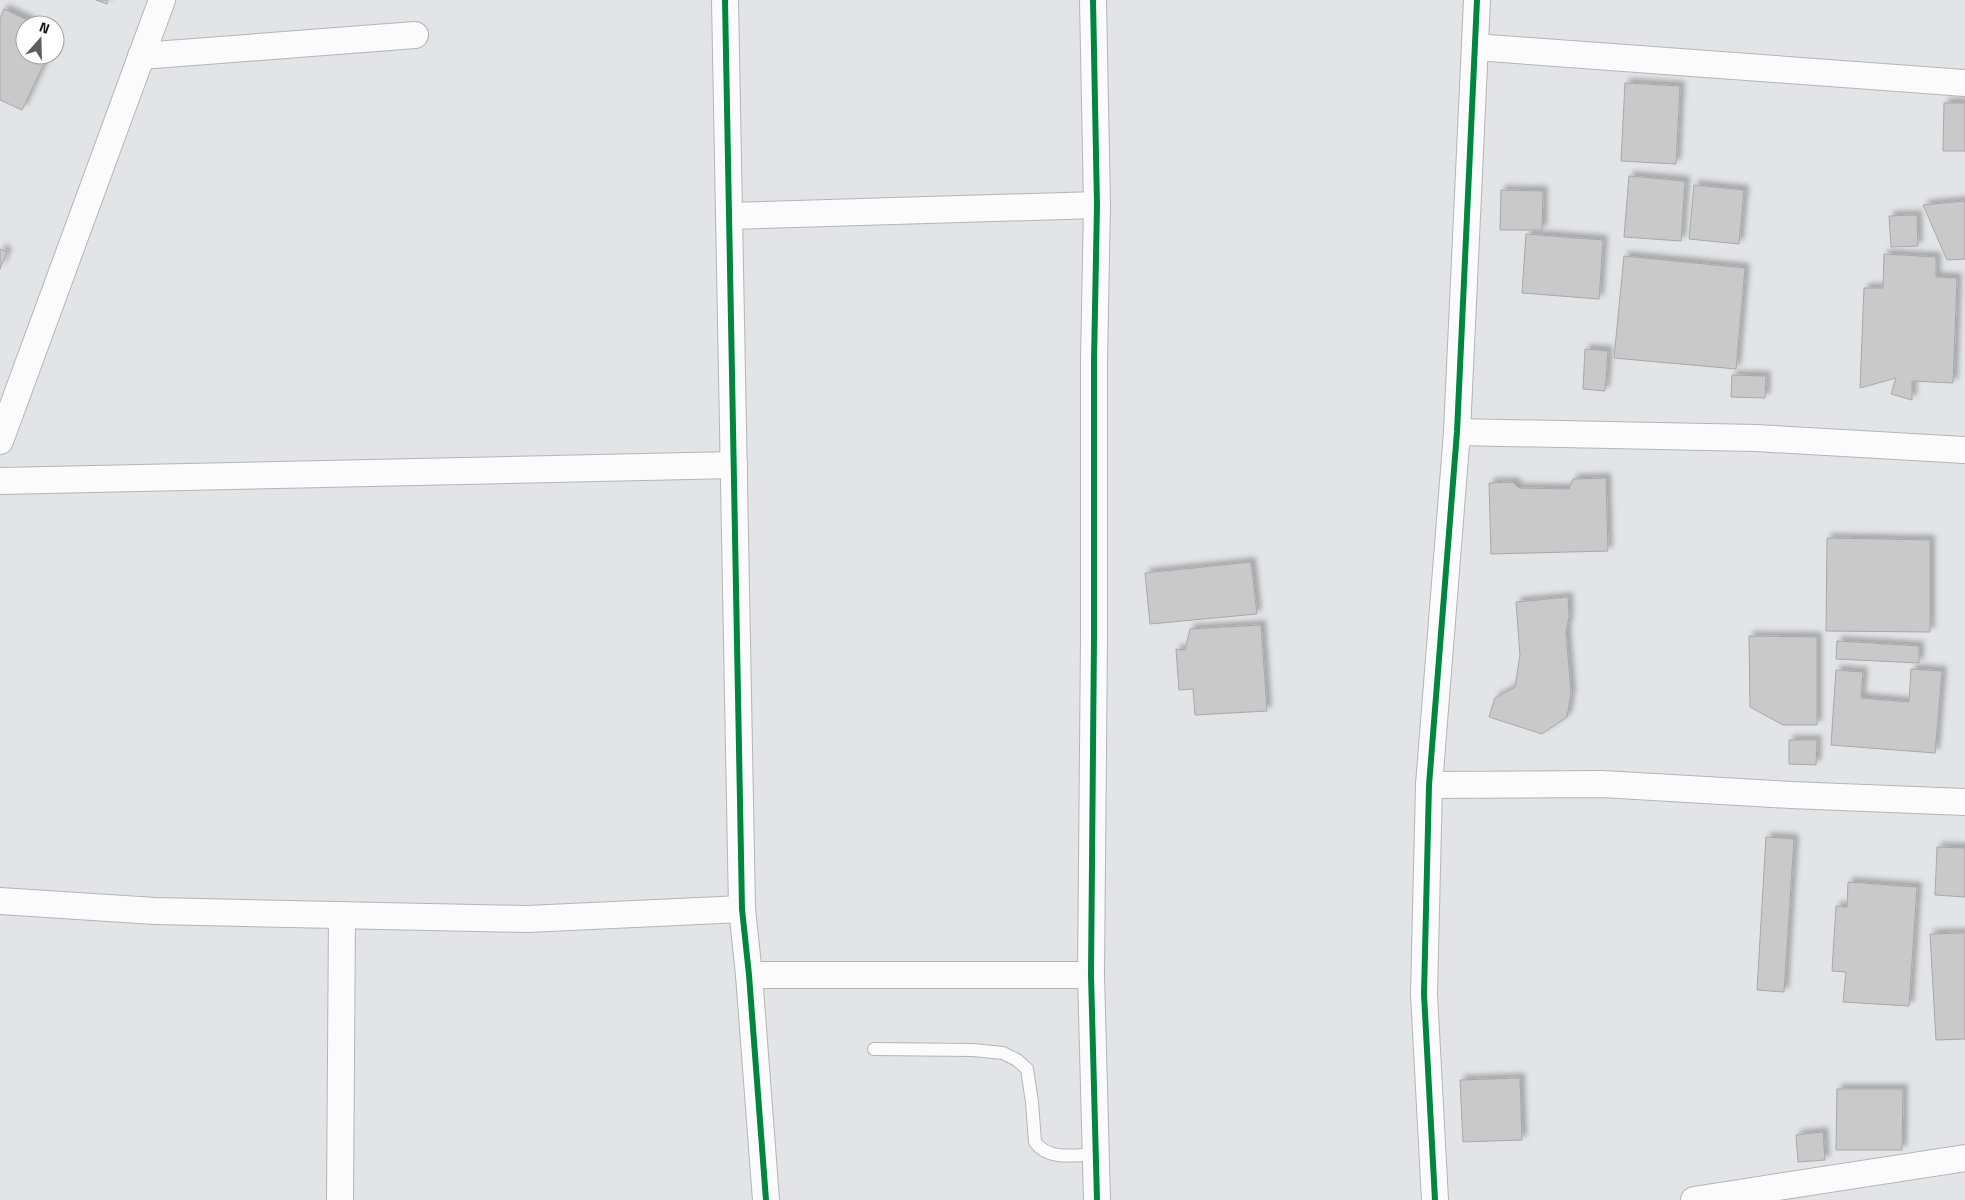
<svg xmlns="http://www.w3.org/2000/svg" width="1965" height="1200" font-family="'Titillium Web',sans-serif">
	<defs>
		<filter id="shadow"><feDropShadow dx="4.5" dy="-4.5" stdDeviation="2.5" flood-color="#0004"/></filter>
	</defs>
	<rect width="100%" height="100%" fill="#e2e4e7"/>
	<!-- building -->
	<g fill="#c9c9ca" stroke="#a8a8a8" filter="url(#shadow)">
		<polygon points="96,0 108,0 107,4"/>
		<polygon points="4,9 38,25 25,25 25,55 48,55 22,110 0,100 0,18"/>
		<polygon points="1625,83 1680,86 1676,164 1621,161"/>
		<polygon points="1944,103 1965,103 1965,151 1943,151"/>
		<polygon points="1629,176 1685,181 1681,241 1624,237"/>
		<polygon points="1694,185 1744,190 1739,244 1689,239"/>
		<polygon points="1501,190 1543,191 1542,230 1500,230"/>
		<polygon points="1965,201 1965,259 1947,260 1923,205"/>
		<polygon points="1917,215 1918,246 1891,247 1889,216"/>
		<polygon points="1526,234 1603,240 1599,299 1522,293"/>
		<polygon points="0,249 7,252 0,269"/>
		<polygon points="1884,254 1936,257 1936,277 1957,278 1953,383 1912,381 1912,400 1891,394 1896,378 1860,388 1864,288 1883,288"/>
		<polygon points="1624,256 1745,268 1736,369 1614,358"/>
		<polygon points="1585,349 1608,351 1605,391 1583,389"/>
		<polygon points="1732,375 1766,376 1765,398 1731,397"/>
		<polygon points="1606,478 1608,551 1491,554 1489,483 1513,482 1519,488 1569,489 1573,479"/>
		<polygon points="1827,538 1930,540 1930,632 1826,631"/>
		<polygon points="1251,562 1257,614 1150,624 1145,573"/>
		<polygon points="1568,597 1569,617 1566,632 1571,693 1567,717 1542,734 1489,717 1495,698 1515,687 1520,655 1516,602"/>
		<polygon points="1261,625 1267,711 1195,715 1193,689 1179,690 1176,649 1185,650 1190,629"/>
		<polygon points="1749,636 1817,637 1817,725 1783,725 1750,707"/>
		<polygon points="1837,641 1919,646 1919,663 1836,659"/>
		<polygon points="1911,669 1942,671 1935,753 1831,745 1836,670 1863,672 1861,698 1909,702"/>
		<polygon points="1789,740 1817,740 1816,765 1789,764"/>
		<polygon points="1766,837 1794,839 1784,992 1757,990"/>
		<polygon points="1937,847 1965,848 1965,897 1935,895"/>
		<polygon points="1848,882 1917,887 1909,1006 1843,1002 1846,972 1832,971 1836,906 1847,907"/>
		<polygon points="1965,933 1965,1039 1936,1040 1930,934"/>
		<polygon points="1520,1078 1522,1140 1463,1142 1460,1080"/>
		<polygon points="1837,1089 1903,1089 1902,1150 1836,1150"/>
		<polygon points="1823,1132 1825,1160 1798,1162 1796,1135"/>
	</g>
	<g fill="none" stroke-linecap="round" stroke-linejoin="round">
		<!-- lane casing -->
		<g stroke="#b4b5b7" stroke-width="14">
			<path id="lane" d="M874,1049L973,1050L1003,1053L1017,1060L1027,1069L1032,1102L1035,1142C1048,1161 1076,1155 1095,1154"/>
		</g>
		<!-- street casing -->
		<g stroke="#b4b5b7" stroke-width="28">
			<g id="street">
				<polyline points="725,0 742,909 749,975 766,1200"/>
				<polyline points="1093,0 1097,205 1094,361 1094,637 1091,975 1097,1200"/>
				<polyline points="1475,47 1965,83"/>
				<polyline points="141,56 415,35"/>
				<polyline points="729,216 1097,205"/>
				<polyline points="1457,432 1756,438 1965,450"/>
				<polyline points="0,441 162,0"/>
				<polyline points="0,481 734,465"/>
				<polyline points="1429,785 1602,784 1791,795 1965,802"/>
				<polyline points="0,901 155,911 527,919 742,909"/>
				<polyline points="749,975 1091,975"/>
				<polyline points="340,1200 342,915"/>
				<polyline points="1435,1200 1424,994 1429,785 1457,432 1477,0"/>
				<polyline points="1694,1200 1965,1158"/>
			</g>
		</g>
		<!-- lane -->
		<use href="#lane" stroke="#fbfbfb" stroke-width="12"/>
		<!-- street -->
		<use href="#street" stroke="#fbfbfb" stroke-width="26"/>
		<!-- cycleway casing -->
		<g stroke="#fff" stroke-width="9">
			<g id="cycleway">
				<polyline points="725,0 742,909 749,975 766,1200"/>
				<polyline points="1093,0 1097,205 1094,361 1094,637 1091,975 1097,1200"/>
				<polyline points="1435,1200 1424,994 1429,785 1457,432 1477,0"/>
			</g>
		</g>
		<!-- cycleway -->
		<use href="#cycleway" stroke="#00873e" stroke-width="6"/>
	</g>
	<!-- north arrow -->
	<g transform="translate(40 40) rotate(20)"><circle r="24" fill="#ffffff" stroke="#a1a1a2"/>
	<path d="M0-4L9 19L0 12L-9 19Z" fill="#5c5d5f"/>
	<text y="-8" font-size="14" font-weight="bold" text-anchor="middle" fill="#141416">N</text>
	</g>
</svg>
